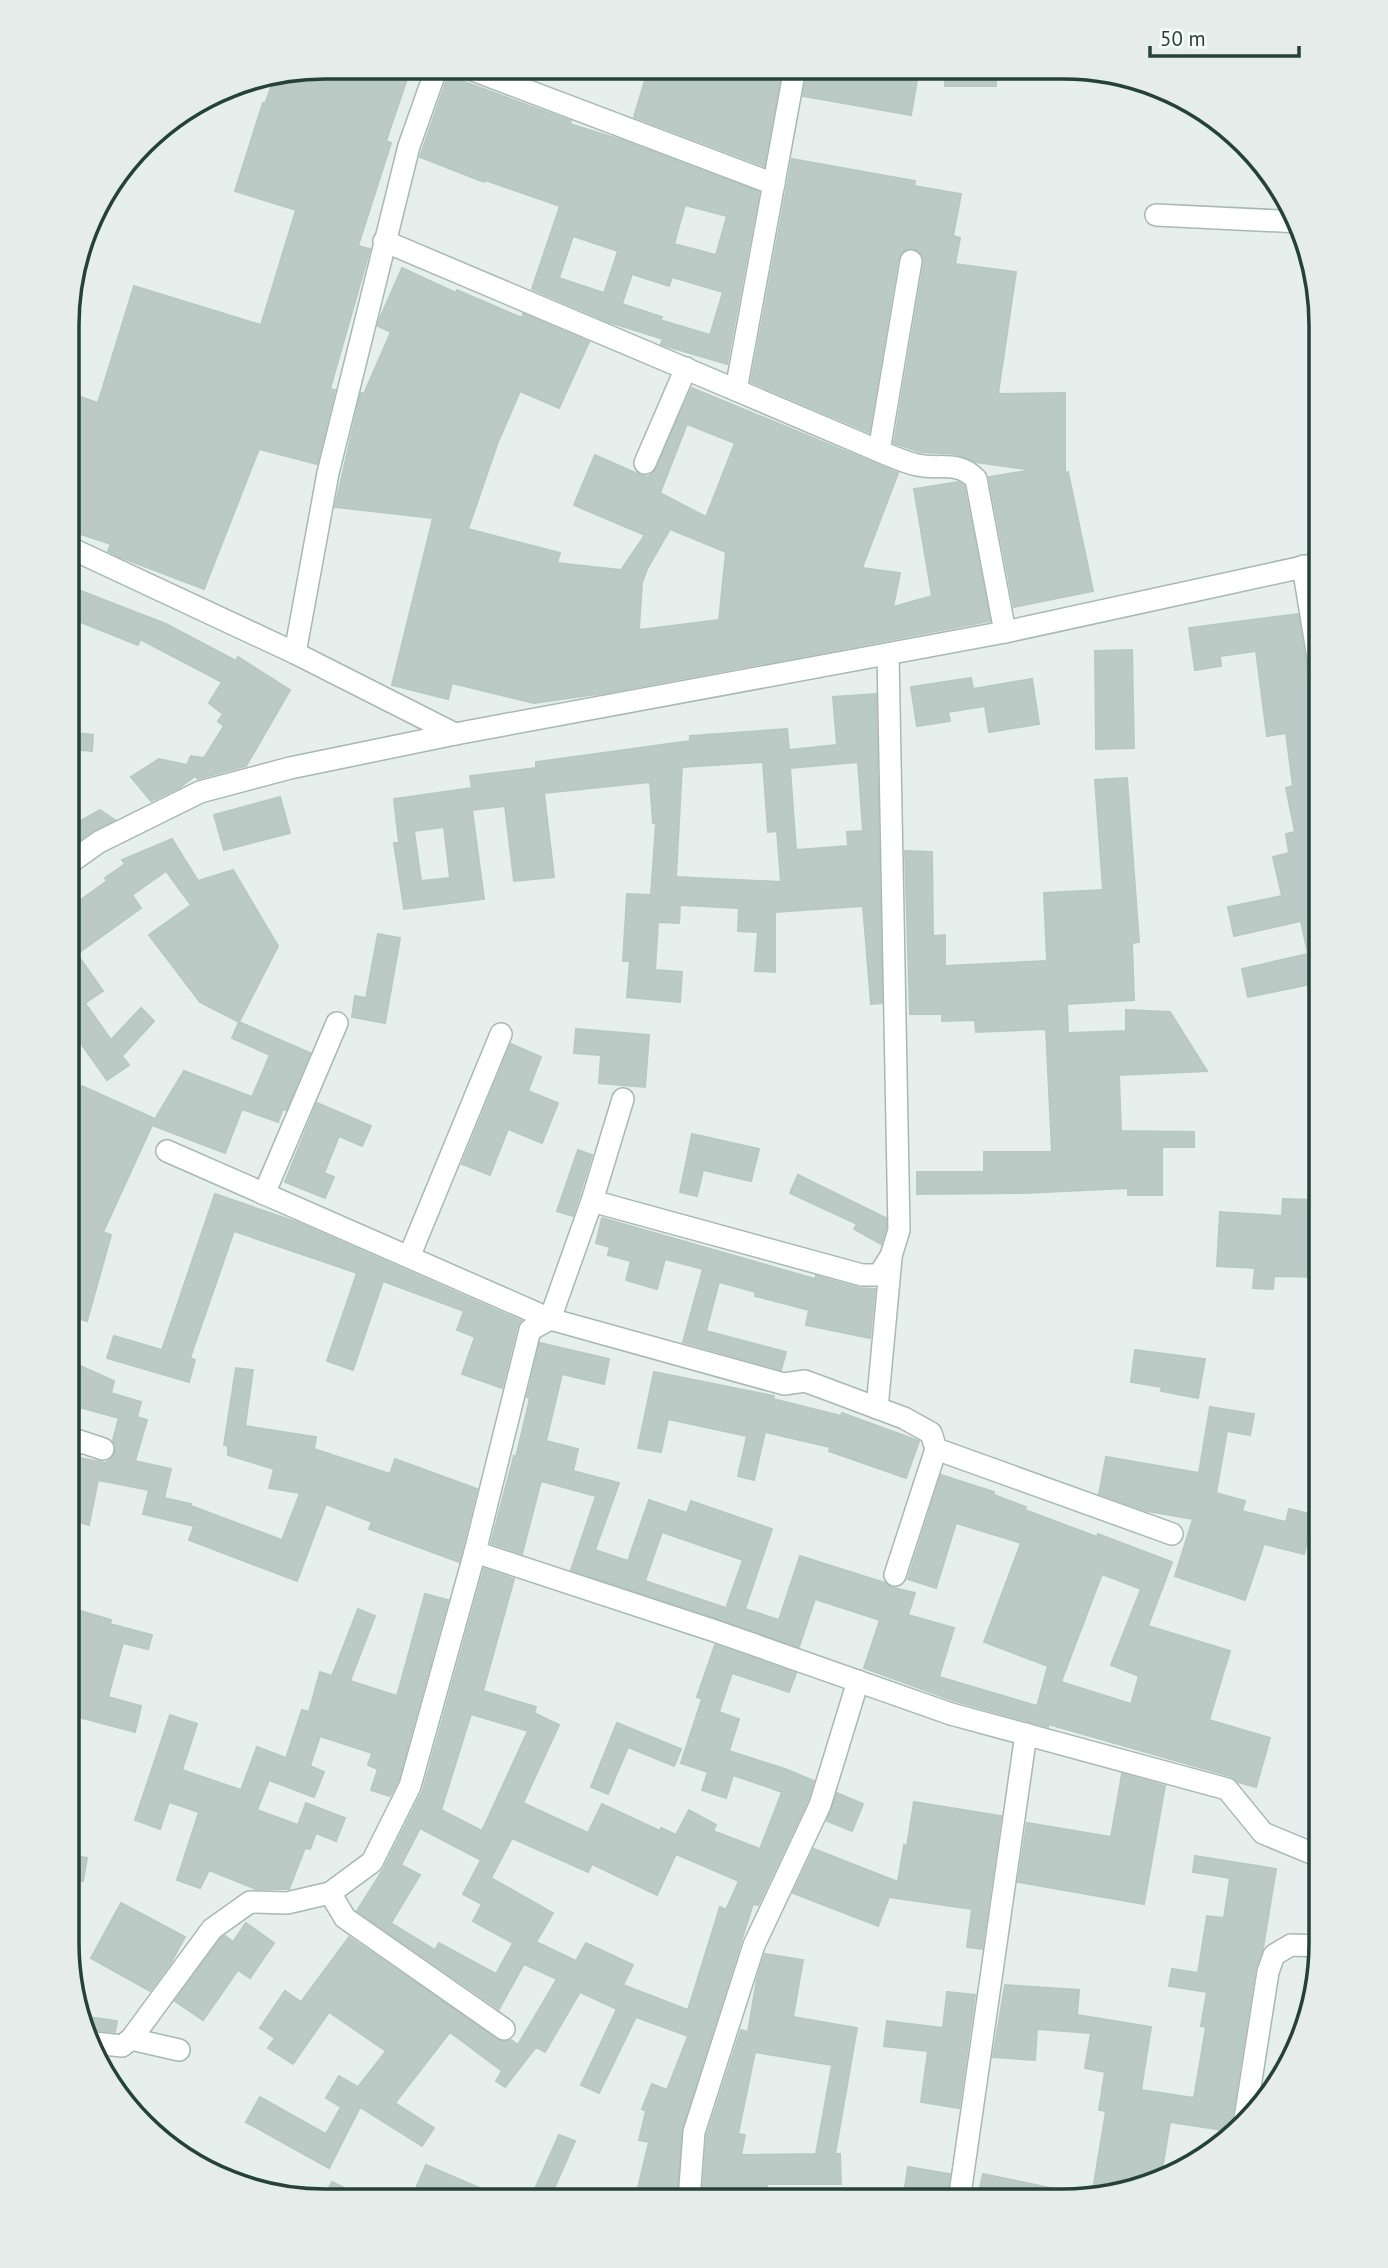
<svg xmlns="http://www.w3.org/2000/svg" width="1388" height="2268" font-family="'PT Sans',sans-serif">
	<rect width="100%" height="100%" fill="#e6efeb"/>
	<!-- building -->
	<g fill="#bbcac4" stroke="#b8c9c2" stroke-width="2" fill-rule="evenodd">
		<polygon points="325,66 411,67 386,141 391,143 358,246 370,249 330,389 335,390 317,464 259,449 204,589 120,557 108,551 111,544 68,530 69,393 98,403 134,286 261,325 296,210 235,191 263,103 265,104 275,76"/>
		<polygon points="649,67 782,68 764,166 634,117"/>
		<polygon points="808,68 919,68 911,115 803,96"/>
		<rect x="945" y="68" width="51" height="18"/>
		<path d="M448,76L571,121L570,124L621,140L759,192L727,364L666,346L661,344L663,339L609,322L532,289L560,206L485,180L484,182L420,157ZM685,205L727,216L716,255L674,244ZM573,236L618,251L604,293L559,278ZM632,274L669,286L672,277L723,292L710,335L660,320L662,317L622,304Z"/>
		<polygon points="792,159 915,181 914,186 961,194 953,236 960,238 955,264 1016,272 998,394 1065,393 1065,473 1068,472 1093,591 1014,607 989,477 1033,470 975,462 957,454 920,452 894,443 924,263 923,256 919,251 913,248 906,249 898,259 869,432 751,382"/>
		<path d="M402,268L456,293L457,290L522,318L523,314L589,342L559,408L520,391L498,442L468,529L560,553L557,563L621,570L645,535L574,505L595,455L640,475L648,477L653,473L692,388L898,473L862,568L900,573L893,607L932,596L914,489L958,482L962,484L964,486L990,621L605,693L534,703L452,683L448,699L392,685L433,518L335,507L361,393L364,394L391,332L378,326L380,318ZM687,424L735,443L706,517L660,493ZM670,529L726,552L719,620L639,630L642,583L647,569Z"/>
		<polygon points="68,586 166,624 236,661 238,657 290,690 246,766 198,779 195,776 179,788 151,801 131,777 159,759 187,765 191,756 204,758 224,726 218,721 223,714 209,703 222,682 140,639 138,645 68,617"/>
		<polygon points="1298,614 1308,678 1311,685 1321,757 1321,982 1248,997 1242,969 1308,954 1301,921 1234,936 1228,907 1282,896 1273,857 1289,853 1286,834 1295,832 1286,788 1293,786 1286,733 1267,736 1256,651 1220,656 1221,666 1195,670 1189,628"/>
		<polygon points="1132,650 1134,748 1096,749 1095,651"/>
		<polygon points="971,678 973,689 1032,679 1039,724 989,732 985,706 948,712 950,721 917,726 911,687"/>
		<path d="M876,694L882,1003L871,1004L863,906L775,912V972L755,971L758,932L738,931L739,908L680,905L679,923L658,922L655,970L682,972L680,1002L627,997L630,961H623L627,894L651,895L656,823H653L650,782L544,793L554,877L514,881L505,806L472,810L484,899L404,909L394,843H399L394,799L472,788L470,776L536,768V762L690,741V736L787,729L789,750L837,745L833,697ZM763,762L768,832L777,831L781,882L676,877L682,767ZM858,762L863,831L847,832L848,846L796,850L790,768ZM444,827L450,878L421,881L414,831Z"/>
		<polygon points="68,732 93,735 92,751 68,749"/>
		<polygon points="1127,778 1139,942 1132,943 1134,1000 1067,1004 1068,1033 1126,1031 1126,1010 1170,1012 1207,1071 1119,1075 1121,1131 1194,1132 1194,1147 1162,1147 1162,1195 1128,1195 1128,1188 1024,1193 917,1194 917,1172 984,1172 984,1152 1052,1152 1046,1029 976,1032 975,1020 942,1021 942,1014 910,1014 905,851 932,852 933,936 945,935 945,966 1047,961 1044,893 1103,890 1095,780"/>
		<polygon points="280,797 290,833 224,850 214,815"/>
		<polygon points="100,810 115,820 92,831 68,848 68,828"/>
		<polygon points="172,839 198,881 233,870 278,946 239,1022 200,1002 149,935 191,905 166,871 132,895 141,908 77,954 103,991 85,1003 111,1040 141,1008 154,1021 122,1056 129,1065 107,1080 75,1035 68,1040 68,979 74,988 76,987 68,976 68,909 107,881 105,878 125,864 122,860"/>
		<polygon points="378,934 400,938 385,1023 352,1017 355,996 366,998"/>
		<polygon points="239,1022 310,1053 286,1110 283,1109 278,1122 242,1109 225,1153 152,1125 103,1232 111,1235 87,1321 67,1315 68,1119 82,1086 155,1119 184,1071 252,1097 270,1055 232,1038"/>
		<polygon points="576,1029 649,1035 645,1087 599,1083 601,1055 574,1053"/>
		<polygon points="511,1044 541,1057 528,1091 558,1103 542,1143 508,1129 490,1175 462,1164"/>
		<polygon points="317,1103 371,1126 362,1146 339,1136 324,1173 334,1177 325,1198 285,1182"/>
		<polygon points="692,1134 759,1149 751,1181 703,1170 697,1196 680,1192"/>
		<polygon points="578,1150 592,1155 573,1216 557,1211"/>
		<polygon points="798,1175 886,1218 886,1228 881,1244 854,1229 857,1224 790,1193"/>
		<polygon points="215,1194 296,1222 521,1321 517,1327 502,1388 462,1374 475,1337 457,1330 464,1311 383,1281 353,1370 327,1361 357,1273 234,1231 190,1358 195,1360 189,1382 107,1358 114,1336 162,1350"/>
		<polygon points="1283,1199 1321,1200 1321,1277 1274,1276 1273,1289 1253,1288 1255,1268 1217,1266 1220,1212 1282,1216"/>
		<polygon points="602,1218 815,1279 816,1276 859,1288 875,1289 870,1338 806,1325 809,1310 755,1296 756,1292 719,1282 706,1331 786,1352 781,1370 683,1342 703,1269 665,1259 657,1289 626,1280 631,1261 608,1255 610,1247 596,1243"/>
		<path d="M540,1343L609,1359L604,1384L562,1374L546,1441L578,1449L573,1471L619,1483L595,1550L628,1561L649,1500L687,1513L691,1501L772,1529L745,1609L779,1620L800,1556L885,1583L890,1587L915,1593L908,1615L954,1628L939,1677L1037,1706L1048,1666L984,1642L1021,1543L956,1523L936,1588L908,1579L941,1475L994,1492V1495L1026,1507L1025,1510L1097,1537L1098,1534L1172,1562L1148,1626L1230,1651L1209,1720L1270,1738L1256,1787L1238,1782L1230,1776L1048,1724V1727L955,1701L864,1668L880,1620L815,1599L799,1647L571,1570L596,1496L541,1481L522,1554L491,1543L514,1456L516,1457L530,1398L527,1397ZM662,1532L743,1560L726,1608L645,1581ZM1102,1574L1141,1589L1111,1665L1139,1676L1131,1704L1061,1682Z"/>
		<polygon points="1135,1350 1205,1359 1198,1398 1161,1391 1162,1387 1131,1382"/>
		<polygon points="67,1360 114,1381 111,1393 141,1402 137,1417 147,1420 135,1461 171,1469 164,1498 191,1504 191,1506 282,1540 300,1493 269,1488 274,1469 228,1455 228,1446 224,1445 236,1368 253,1370 245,1426 316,1437 314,1449 390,1474 395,1459 477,1489 459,1562 369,1529 372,1522 326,1504 297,1581 189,1540 194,1526 143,1514 149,1490 98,1480 89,1525 67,1519 67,1465 80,1458 106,1463 112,1458 116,1447 113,1440 119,1418 79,1407 67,1433"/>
		<polygon points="654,1372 774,1396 773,1399 841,1416 842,1413 919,1441 906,1478 829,1451 830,1447 765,1432 754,1480 738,1476 747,1436 668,1419 661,1452 638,1448"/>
		<polygon points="1210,1407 1254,1414 1250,1435 1227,1431 1216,1493 1245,1501 1242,1511 1286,1522 1289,1509 1314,1515 1304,1554 1264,1544 1245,1600 1175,1576 1193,1519 1147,1511 1099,1494 1106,1457 1199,1473"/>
		<path d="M484,1569L514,1579L483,1691L536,1707L534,1713L559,1725L523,1803L588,1833L602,1804L660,1831L661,1828L676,1835L689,1810L716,1825L713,1831L760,1849L782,1792L733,1775L726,1798L702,1790L708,1772L681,1763L702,1699L697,1697L715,1645L796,1673L789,1692L732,1673L719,1712L739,1719L729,1751L785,1769L814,1781L808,1800L758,1905L753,1904L682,2128L676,2200H635L649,2142L639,2140L646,2111L642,2109L652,2084L667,2090L688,2036L636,2017L599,2093L581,2085L617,2009L580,1992L545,2052L536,2047L505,2087L496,2081L502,2071L450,2032L395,2103L434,2128L422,2146L360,2107L329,2168L246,2122L260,2097L326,2134L341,2107L326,2098L339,2076L358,2087L386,2051L329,2012L293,2064L268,2048L275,2038L260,2028L285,1991L301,2002L349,1937L502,2042L511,2040L518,2045L557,1979L524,1964L499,2009L357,1911L384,1868L423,1790ZM471,1714L528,1731L482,1831L441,1810ZM420,1828L481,1860L463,1894L482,1904L473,1921L513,1943L496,1974L439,1943L435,1950L391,1923L420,1875L401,1865ZM512,1838L588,1872L592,1864L657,1895L676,1854L739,1881L726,1910L720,1907L688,2010L623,1985L633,1965L586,1943L576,1961L536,1942L553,1913L491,1878Z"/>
		<polygon points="425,1594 448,1600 398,1781 390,1796 371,1790 378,1769 368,1765 372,1753 320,1736 310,1766 324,1772 314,1797 269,1780 257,1810 298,1825 306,1803 345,1818 336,1841 316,1833 310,1849 305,1848 289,1889 256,1889 209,1870 200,1888 177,1880 199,1812 169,1802 160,1829 135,1820 170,1715 197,1724 182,1770 241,1790 257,1747 286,1758 302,1710 309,1712 320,1672 332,1676 358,1609 375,1616 350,1681 397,1696"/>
		<polygon points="67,1607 111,1620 110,1624 152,1635 148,1649 123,1643 108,1697 141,1706 135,1732 67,1714 67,1676 72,1678 81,1645 67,1641"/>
		<polygon points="617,1723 681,1749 674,1766 628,1747 608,1794 591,1787"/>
		<polygon points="1122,1774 1165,1786 1144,1904 1018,1882 1027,1823 1111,1837"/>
		<polygon points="837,1793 863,1804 852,1831 827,1821"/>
		<polygon points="914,1802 1001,1816 982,1949 967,1947 972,1909 889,1897 878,1926 793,1893 814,1849 898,1882 904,1845 907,1846"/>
		<polygon points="67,1854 87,1858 83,1881 67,1878"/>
		<polygon points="1195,1856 1276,1869 1263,1948 1255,1970 1230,2131 1170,2122 1160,2182 1092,2196 1106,2111 1099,2110 1105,2072 1085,2068 1091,2033 1037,2029 1035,2060 993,2057 1005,1985 1079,1990 1077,2015 1151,2027 1141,2090 1194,2098 1206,2027 1201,2026 1207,1992 1169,1986 1172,1969 1198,1973 1207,1916 1224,1918 1230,1878 1193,1872"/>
		<polygon points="121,1903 185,1937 170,1964 150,1991 91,1958"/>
		<polygon points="246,1923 274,1943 250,1978 238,1970 203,2020 175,2001 221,1938 225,1936 233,1942"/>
		<path d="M765,1954L803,1960L793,2017L857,2028L835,2154H840L841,2184H767L766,2201L702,2200L707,2135L741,2030L748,2032L757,1979ZM755,2052L832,2065L816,2154L741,2155L745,2135L738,2134Z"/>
		<polygon points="947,1992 975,1995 959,2108 921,2102 928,2051 884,2046 887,2021 943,2028"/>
		<polygon points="81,2016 117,2021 115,2032 84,2029"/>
		<polygon points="559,2135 575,2141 549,2200 530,2200"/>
		<polygon points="426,2165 507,2200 411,2200"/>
		<polygon points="908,2167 950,2174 946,2201 903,2201"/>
		<polygon points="983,2174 1079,2194 1079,2199 1064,2202 977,2201"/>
		<polygon points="332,2182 368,2200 323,2199"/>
	</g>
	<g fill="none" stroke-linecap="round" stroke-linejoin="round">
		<!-- minor casing -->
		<g stroke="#a8b8b2" stroke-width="24">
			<g id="minor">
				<polyline points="465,67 774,184"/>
				<polyline points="795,68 736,390 879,451"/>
				<polyline points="1156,215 1300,222"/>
				<polyline points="384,241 736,390"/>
				<path d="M911,261L879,451C891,456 904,462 917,465C939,470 958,460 976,479L1005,632"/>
				<polyline points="645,463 686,368"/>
				<polyline points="1303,566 1321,676"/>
				<polyline points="295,653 328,473 409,146 437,67"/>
				<polyline points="623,1099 592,1201 862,1275 879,1275 891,1256 899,1230 888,654"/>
				<polyline points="167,1151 550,1319 530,1330 475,1552 715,1631 951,1714 1227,1789 1263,1833 1321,1857"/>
				<polyline points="264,1194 337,1023"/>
				<polyline points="592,1201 550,1319 784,1384 805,1381 904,1418 931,1433 936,1449 1172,1534"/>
				<polyline points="409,1257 501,1034"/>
				<polyline points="877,1408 891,1258"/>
				<polyline points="67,1452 79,1441 103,1449"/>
				<polyline points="895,1575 936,1449"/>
				<polyline points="330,1893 345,1918 504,2029"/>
				<polyline points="131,2039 179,2050"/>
				<polyline points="86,2042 122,2046 131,2039 212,1929 250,1902 287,1903 330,1893 372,1862 410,1786 475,1552"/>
				<polyline points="1244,2125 1268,1972 1274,1955 1291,1945 1321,1946"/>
				<polyline points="689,2200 694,2132 754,1945 820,1805 858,1681"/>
				<polyline points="959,2201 1026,1734"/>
			</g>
		</g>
		<!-- tertiary casing -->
		<g stroke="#a8b8b2" stroke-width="24">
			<g id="tertiary">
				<polyline points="68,547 295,653 455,734"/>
				<polyline points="68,864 99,842 200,792 290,768 455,734 1005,632 1321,563"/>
			</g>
		</g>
		<!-- minor -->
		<use href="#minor" stroke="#fff" stroke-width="21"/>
		<!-- tertiary -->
		<use href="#tertiary" stroke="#fff" stroke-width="21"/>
	</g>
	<!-- crop -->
	<path d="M0 0H1388V2268H0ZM325 79H1063A246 246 0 0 1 1309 325V1943A246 246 0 0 1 1063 2189H325A246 246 0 0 1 79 1943V325A246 246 0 0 1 325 79Z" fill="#e6ecea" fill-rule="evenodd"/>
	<path fill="none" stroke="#24423a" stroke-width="3.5" d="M325 79H1063A246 246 0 0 1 1309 325V1943A246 246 0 0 1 1063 2189H325A246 246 0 0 1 79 1943V325A246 246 0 0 1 325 79Z"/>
	<!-- scale -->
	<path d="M1150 46v10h149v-10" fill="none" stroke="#24423a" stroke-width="3.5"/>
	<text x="1160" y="46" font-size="21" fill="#24423a" stroke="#f7fbf9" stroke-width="5" paint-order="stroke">50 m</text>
</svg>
